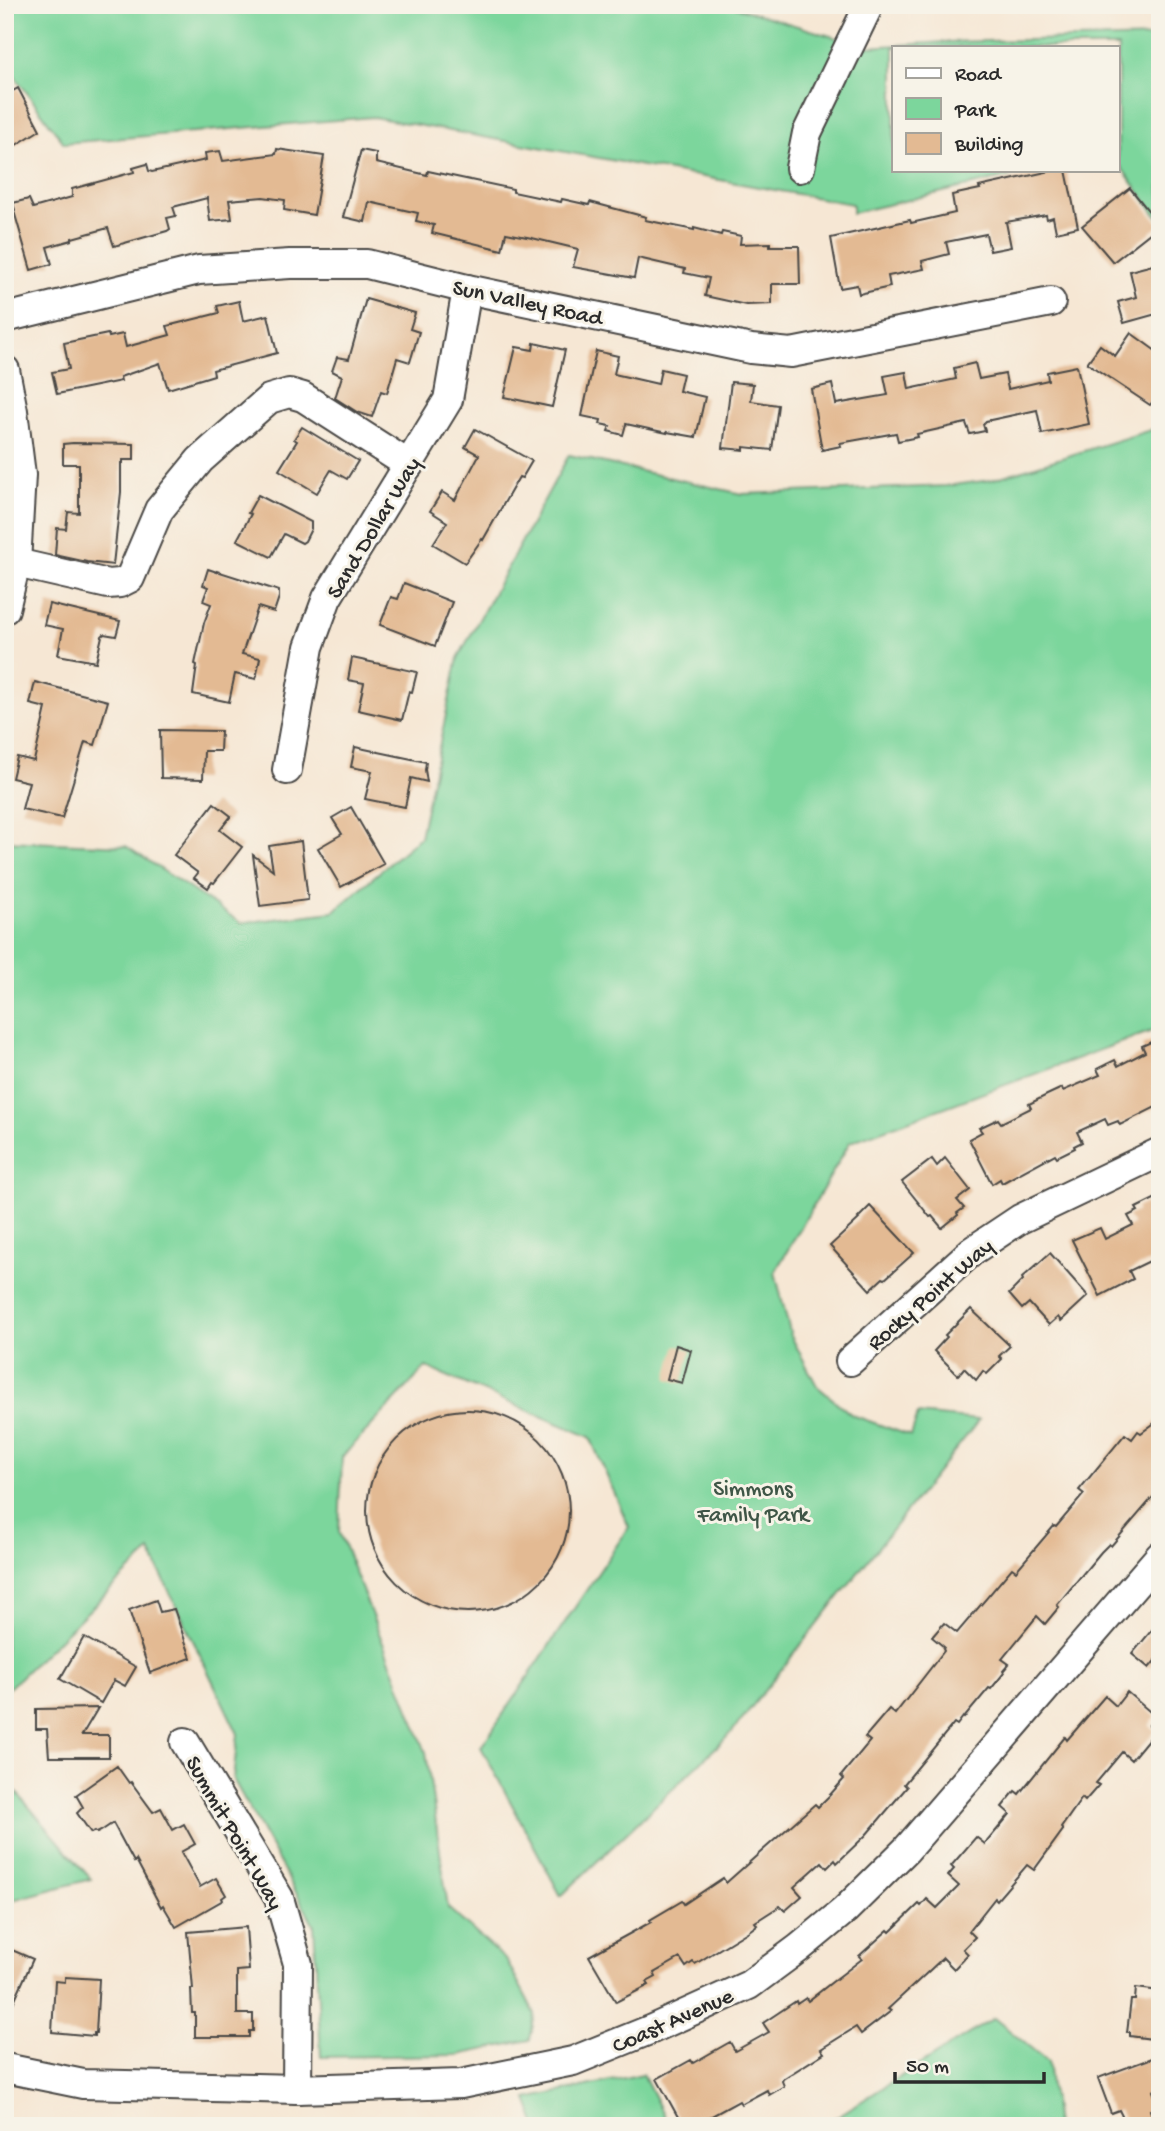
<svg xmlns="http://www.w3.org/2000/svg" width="1165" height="2131" font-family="'Gochi Hand',sans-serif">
	<rect width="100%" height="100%" fill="#f7f3e8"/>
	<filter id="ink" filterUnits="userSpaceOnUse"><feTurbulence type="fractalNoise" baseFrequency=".0143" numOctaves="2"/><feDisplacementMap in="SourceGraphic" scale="14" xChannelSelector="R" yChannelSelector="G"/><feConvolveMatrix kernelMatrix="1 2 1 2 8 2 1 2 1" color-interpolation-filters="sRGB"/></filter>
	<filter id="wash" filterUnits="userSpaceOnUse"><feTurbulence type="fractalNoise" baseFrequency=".00686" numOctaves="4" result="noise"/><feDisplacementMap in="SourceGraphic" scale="28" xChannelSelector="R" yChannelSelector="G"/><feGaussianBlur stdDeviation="1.57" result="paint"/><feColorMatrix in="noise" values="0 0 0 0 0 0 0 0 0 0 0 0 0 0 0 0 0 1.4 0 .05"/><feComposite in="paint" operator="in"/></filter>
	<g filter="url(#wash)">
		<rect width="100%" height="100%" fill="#f6e7d4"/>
		<!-- green -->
		<g fill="#7cd69c" stroke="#548064" stroke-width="2">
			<polygon points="5,5 728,5 867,47 946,42 1160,37 1160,220 1118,163 1118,47 894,47 894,170 1038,170 852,213 852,204 373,117 64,143 5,63"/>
			<polygon points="1160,427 1160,1028 850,1142 775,1272 791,1336 817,1386 852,1415 911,1436 918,1414 979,1420 731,1733 561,1896 481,1747 629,1527 590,1437 426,1367 342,1457 339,1532 426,1752 448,1908 507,1961 535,2014 530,2040 458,2055 321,2057 314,1925 233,1779 238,1734 150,1551 5,1692 5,841 126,846 241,923 333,912 420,837 458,658 569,455 742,494 946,486 991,480"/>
			<polygon points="5,1766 11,1786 91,1879 5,1902"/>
			<polygon points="994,2018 1048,2062 1056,2126 822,2126"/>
			<polygon points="643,2074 669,2126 537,2126 527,2099"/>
		</g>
		<g id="blocks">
			<!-- building -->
			<g fill="#e3ba93">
				<polygon points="18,88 40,130 5,152 5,95"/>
				<polygon points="277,149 324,156 314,215 284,210 285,200 263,197 229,200 232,219 210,221 207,198 173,207 176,216 167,218 170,229 167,231 114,246 108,228 72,238 72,240 47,247 52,264 31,270 14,211 15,210 13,203 29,199 33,208 72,197 72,189 134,172 133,168 147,164 149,171 152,172 206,160 205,153 220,151 223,161 276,154"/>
				<polygon points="361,150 376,153 376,163 427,175 428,171 513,189 513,192 561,202 562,199 589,205 590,202 646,217 645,220 694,230 694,228 721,235 722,232 741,236 740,244 770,243 770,246 799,246 800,284 772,284 772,304 746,305 705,296 709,278 684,273 685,269 638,258 634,278 573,267 578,249 532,238 506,233 502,250 432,233 434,225 416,221 418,213 369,202 365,222 348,218 343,217"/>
				<polygon points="1055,170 1066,170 1078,227 1056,232 1053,217 1047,219 1046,215 1006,222 1011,247 990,251 986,234 946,242 949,254 922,261 924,269 888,276 890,287 859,294 857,285 840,288 831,238 910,220 911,223 955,213 952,195 980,189 979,187"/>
				<polygon points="1130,188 1160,225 1113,262 1082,226"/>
				<polygon points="1160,263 1160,313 1124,323 1118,302 1136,297 1130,271"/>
				<polygon points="366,299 415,313 410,329 419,332 410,362 397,358 387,393 381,391 372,417 357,412 335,398 342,376 332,371 337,357 349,359"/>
				<polygon points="239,301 243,321 268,315 277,353 213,370 214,375 168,389 160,363 120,377 121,381 57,394 52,372 69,369 64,343 108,334 109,337 123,334 126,347 170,335 167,326 219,313 217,306"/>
				<polygon points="1131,333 1160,354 1160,392 1150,405 1087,363 1100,345 1115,356"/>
				<polygon points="534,343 565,350 552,407 504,397 516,347 533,350"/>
				<polygon points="596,351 618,356 614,374 658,384 661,369 683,374 679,391 705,397 696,437 667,432 667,433 626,424 623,435 608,431 610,426 600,424 601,420 582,416"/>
				<polygon points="975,363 979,379 1005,374 1008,389 1048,380 1047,372 1077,366 1089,424 1042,434 1037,410 986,421 983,424 985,431 970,434 966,423 917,434 918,437 898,441 896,433 840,443 841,446 822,450 811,389 832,384 836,404 888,395 884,376 906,372 909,389 956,379 954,368"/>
				<polygon points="731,382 753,384 751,401 778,405 772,450 744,447 744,450 723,448"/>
				<polygon points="302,427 358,461 347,479 331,470 317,493 279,470 297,441 294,439"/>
				<polygon points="475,429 532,461 522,478 519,477 483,540 482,539 465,563 433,544 447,522 430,511 442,492 455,500 479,455 465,447"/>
				<polygon points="73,443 134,444 134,460 123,460 123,463 121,463 121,492 113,565 87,562 55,555 57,528 66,529 68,512 79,513 79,464 63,464 63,444"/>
				<polygon points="258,495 311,522 311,529 305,541 302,543 284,534 271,557 237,540 251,514 248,513"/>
				<polygon points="208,569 217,572 217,571 279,591 279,597 274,612 258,607 242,654 260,658 256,679 235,674 229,702 193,694 197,665 195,664 204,623 211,604 203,601 208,587 203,585"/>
				<polygon points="404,583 452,602 435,646 380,625 391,597 398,599"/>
				<polygon points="49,604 120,621 116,636 104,634 102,636 96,662 58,655 63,629 44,625"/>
				<polygon points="352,658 417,672 412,692 409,691 402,720 358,710 364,683 348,680"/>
				<polygon points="35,682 108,701 95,745 85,742 62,818 22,809 29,782 12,778 17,757 34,761 46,708 30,704"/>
				<polygon points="160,730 221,731 220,751 204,751 203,779 161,778"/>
				<polygon points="355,747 426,762 425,770 427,782 411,778 405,807 365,799 372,771 351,767"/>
				<polygon points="214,803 231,816 220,830 242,847 214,883 212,882 208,888 194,878 198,873 174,855"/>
				<polygon points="351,807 384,864 341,887 318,848 342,834 332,818"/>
				<polygon points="301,841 308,900 260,906 253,855 273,870 269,846"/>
				<polygon points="1160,1038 1160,1105 1120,1125 1118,1121 1108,1125 1105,1119 1077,1132 1082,1142 1074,1146 1075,1148 1057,1157 1055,1154 1002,1183 1000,1179 992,1184 969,1139 982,1132 979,1128 998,1119 1001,1123 1031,1108 1029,1104 1047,1095 1062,1088 1063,1091 1100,1075 1097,1069 1115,1060 1118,1066 1145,1052 1142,1046"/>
				<polygon points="945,1158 970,1190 957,1200 964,1208 957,1213 958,1215 942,1228 932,1216 930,1217 902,1182 932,1159 937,1166"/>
				<polygon points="1160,1196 1160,1256 1129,1271 1133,1279 1100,1296 1072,1240 1100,1228 1105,1239 1133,1225 1128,1216 1138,1211 1136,1208"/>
				<polygon points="870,1206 914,1253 885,1279 883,1278 870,1290 830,1246 859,1219 858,1218"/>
				<polygon points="1050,1253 1088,1296 1061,1321 1058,1317 1049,1325 1029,1303 1022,1309 1009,1294 1023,1280 1022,1278"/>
				<polygon points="971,1309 1010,1346 999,1356 1002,1359 987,1374 983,1371 976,1380 964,1368 958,1375 934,1351 947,1337 945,1335"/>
				<polygon points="676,1345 691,1350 682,1383 667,1379"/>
				<circle cx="468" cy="1511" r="101"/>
				<polygon points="1160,1419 1160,1489 1111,1546 1109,1544 1101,1552 1057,1605 1059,1607 1045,1624 1037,1616 1002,1659 1009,1664 1003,1671 1004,1673 991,1689 989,1688 964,1718 963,1717 957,1725 954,1723 904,1784 907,1787 866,1835 837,1863 835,1860 827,1868 822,1862 794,1887 802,1896 785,1911 780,1906 755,1922 757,1925 749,1931 695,1964 693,1962 686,1967 680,1958 654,1973 656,1977 647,1982 649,1985 616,2002 589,1956 651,1922 650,1920 682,1901 684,1904 723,1878 726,1883 815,1804 818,1807 829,1796 844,1779 841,1776 870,1741 865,1737 889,1709 895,1714 944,1651 943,1649 944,1647 932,1637 944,1623 957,1633 1012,1568 1016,1571 1054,1526 1056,1527 1084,1494 1079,1490 1125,1434 1132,1439 1138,1431 1141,1433"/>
				<polygon points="156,1600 160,1612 174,1609 191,1658 150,1673 129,1610"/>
				<polygon points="1160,1620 1160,1655 1149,1668 1132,1654"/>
				<polygon points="84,1637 136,1667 125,1686 114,1680 101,1703 60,1679"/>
				<polygon points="1127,1692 1156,1717 1149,1725 1155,1731 1131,1760 1122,1752 1096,1783 1099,1785 1085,1801 1082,1798 1061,1828 1063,1830 1034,1870 1027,1865 997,1900 995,1898 969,1931 975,1937 963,1949 968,1954 954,1969 943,1958 888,2009 891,2011 861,2034 856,2027 821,2049 824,2053 783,2079 782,2081 784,2086 769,2095 767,2090 741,2104 739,2101 697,2124 695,2119 683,2126 657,2079 691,2060 693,2063 730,2042 735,2051 769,2032 763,2023 796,2001 797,2004 806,1998 808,2001 836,1979 862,1959 859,1956 888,1930 890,1932 919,1904 921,1906 927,1899 937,1908 959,1886 948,1876 954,1869 951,1866 976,1837 985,1844 1010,1814 1002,1807 1015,1791 1019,1794 1065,1737 1067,1740 1105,1696 1116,1706"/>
				<polygon points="98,1708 82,1735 109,1735 109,1757 49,1757 47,1729 36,1729 36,1709"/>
				<polygon points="117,1766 129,1783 131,1782 153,1812 161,1808 173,1830 184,1824 195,1844 181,1852 200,1887 216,1878 226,1895 222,1898 223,1900 176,1927 163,1905 161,1907 136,1860 134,1862 113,1823 101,1831 97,1833 95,1831 91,1833 77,1813 83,1807 76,1795"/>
				<polygon points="246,1927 249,1970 237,1971 237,2014 253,2014 253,2031 249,2031 249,2037 195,2037 195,2013 192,2013 191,1989 193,1989 188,1932"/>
				<polygon points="5,1947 33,1959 5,2021"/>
				<polygon points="65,1977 99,1979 96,2033 94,2033 94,2036 52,2032 55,1981 65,1982"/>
				<polygon points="1136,1988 1160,1991 1160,2040 1130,2036 1130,2032 1127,2032 1131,2000 1135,2000"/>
				<polygon points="1155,2057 1160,2070 1160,2088 1153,2091 1159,2106 1150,2110 1153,2119 1135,2126 1127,2126 1119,2110 1111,2113 1098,2078"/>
			</g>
		</g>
	</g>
	<g filter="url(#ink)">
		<use href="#blocks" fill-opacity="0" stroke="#494744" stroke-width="2"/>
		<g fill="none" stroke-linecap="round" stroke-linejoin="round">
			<!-- minor casing -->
			<g stroke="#494744" stroke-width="32">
				<g id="minor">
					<polyline points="800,168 807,133 869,5"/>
					<polyline points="5,318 199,270 290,264 367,264 467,289 751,349 791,353 1051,302"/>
					<polyline points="5,370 13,411 21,475 16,563 5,609"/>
					<polyline points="16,563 108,584 120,583 130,578 159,510 200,460 269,399 289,393 303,397 409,465"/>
					<polyline points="287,770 309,647 327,598 448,400 467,289"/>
					<polyline points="850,1361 972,1251 1020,1219 1160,1152"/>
					<polyline points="185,1742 279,1898 298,1964 297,2089"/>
					<polyline points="5,2068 83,2084 297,2089 461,2084 573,2061 652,2029 749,1985 799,1948 845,1910 906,1850 1160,1556"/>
				</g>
			</g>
			<!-- minor -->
			<use href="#minor" stroke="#fff" stroke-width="28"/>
		</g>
	</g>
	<g text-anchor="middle" stroke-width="6" stroke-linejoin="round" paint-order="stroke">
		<!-- street labels -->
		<g font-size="23" fill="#2b2b2b" stroke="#f7f3e8">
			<text transform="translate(528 301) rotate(12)" y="8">Sun Valley Road</text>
			<text transform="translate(372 527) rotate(-59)" y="8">Sand Dollar Way</text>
			<text transform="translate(929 1293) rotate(-41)" y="8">Rocky Point Way</text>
			<text transform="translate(236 1832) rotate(60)" y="8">Summit Point Way</text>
			<text transform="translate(672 2019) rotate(-24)" y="8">Coast Avenue</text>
		</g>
		<!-- park labels -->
		<g font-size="23" fill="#3f5647" stroke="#f7f3e8">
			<text x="753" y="1495">Simmons<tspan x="753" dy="26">Family Park</tspan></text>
		</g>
	</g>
	<!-- margin -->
	<rect width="1165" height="2131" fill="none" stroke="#f7f3e8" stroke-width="28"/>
	<!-- legend -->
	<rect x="892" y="46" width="228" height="126" fill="#f7f3e8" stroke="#a5a39c" stroke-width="2"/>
	<rect x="906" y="68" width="35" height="10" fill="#ffffff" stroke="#a5a39c" stroke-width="2"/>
	<text x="955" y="80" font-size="21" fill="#2b2b2b">Road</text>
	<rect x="906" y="98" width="35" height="21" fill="#7cd69c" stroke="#a5a39c" stroke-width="2"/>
	<text x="955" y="116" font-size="21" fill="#2b2b2b">Park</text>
	<rect x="906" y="133" width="35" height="21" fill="#e3ba93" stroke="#a5a39c" stroke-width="2"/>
	<text x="955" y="150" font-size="21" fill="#2b2b2b">Building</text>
	<!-- scale -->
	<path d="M895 2072v10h149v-10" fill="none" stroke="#2b2b2b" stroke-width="3.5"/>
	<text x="906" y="2072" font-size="21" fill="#2b2b2b" stroke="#f7f3e8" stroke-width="5" paint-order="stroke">50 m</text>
</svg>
